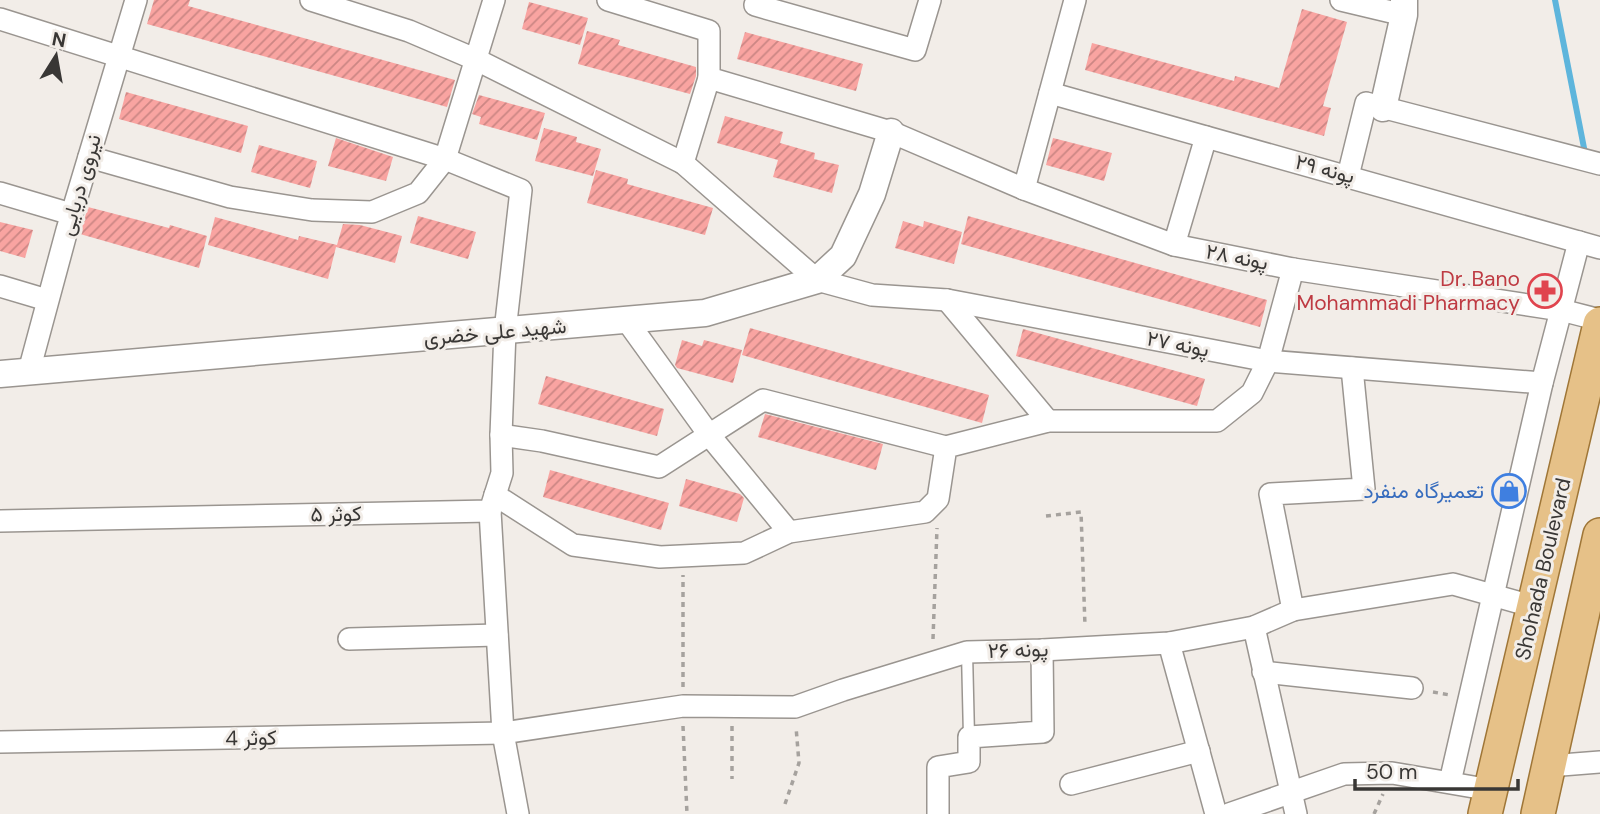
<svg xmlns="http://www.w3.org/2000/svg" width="1600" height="814" font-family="'DM Sans',Vazirmatn,sans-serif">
	<defs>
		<pattern id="building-hatch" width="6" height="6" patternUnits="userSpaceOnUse" patternTransform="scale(1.75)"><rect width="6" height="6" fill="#f9a4a1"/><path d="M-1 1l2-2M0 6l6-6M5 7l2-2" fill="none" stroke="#cb8684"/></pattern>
	</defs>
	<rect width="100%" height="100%" fill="#f2ede8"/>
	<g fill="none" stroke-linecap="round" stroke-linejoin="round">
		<!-- stream -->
		<polyline stroke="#5eb5dc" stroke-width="6" points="1555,0 1585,153"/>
	</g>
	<!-- building -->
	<g fill="url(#building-hatch)">
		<polygon points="154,0 190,0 188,6 455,80 447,107 147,24"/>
		<polygon points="529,2 588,18 580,45 522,29"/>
		<polygon points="1302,9 1347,22 1323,106 1331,108 1324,136 1085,70 1092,43 1234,81 1235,76 1279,88"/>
		<polygon points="587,31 620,40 618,45 696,67 696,76 690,94 578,64"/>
		<polygon points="745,32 863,64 856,91 737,59"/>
		<polygon points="126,92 248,126 241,153 119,119"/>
		<polygon points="479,95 545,113 537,140 479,124 481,117 472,114"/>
		<polygon points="725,116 783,132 780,143 815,153 814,159 839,165 832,193 773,177 778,160 717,143"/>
		<polygon points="544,128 577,137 576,142 601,149 593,176 535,161"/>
		<polygon points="336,138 393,157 386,181 328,166"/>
		<polygon points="1053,138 1112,153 1104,181 1046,165"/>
		<polygon points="259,145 317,161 310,188 251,172"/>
		<polygon points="596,170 628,179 627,184 713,208 705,235 587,203"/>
		<polygon points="88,207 169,228 170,225 207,236 199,268 80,234"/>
		<polygon points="418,216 476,232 468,259 410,243"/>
		<polygon points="968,216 1267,300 1260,327 961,244"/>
		<polygon points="215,217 298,240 299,236 337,245 343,224 360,225 402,236 395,263 336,247 328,279 208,245"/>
		<polygon points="903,221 923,227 924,221 962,232 954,264 895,248"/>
		<polygon points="0,222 33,230 25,258 0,251"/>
		<polygon points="750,328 989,395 982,423 742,355"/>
		<polygon points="1023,329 1205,379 1197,406 1016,356"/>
		<polygon points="682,340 702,346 704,340 742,350 733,383 677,368 675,365"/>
		<polygon points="546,376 664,409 657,436 538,404"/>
		<polygon points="765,414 883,444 876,470 758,437"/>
		<polygon points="550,470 669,503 661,530 543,497"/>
		<polygon points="686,479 740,494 744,498 737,522 679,506"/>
	</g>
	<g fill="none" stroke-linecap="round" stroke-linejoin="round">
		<!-- service casing -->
		<g stroke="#9a9590" stroke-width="13">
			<polyline id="service" points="967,652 969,737"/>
		</g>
		<!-- minor casing -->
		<g stroke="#9a9590" stroke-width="24">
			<g id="minor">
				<polyline points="311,0 409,31 477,60 683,163 817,280 872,295 947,300 1268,361 1542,383"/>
				<polyline points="608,0 709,31 709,78 891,132 1024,189 1174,245 1293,269 1561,310 1600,320"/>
				<polyline points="1341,0 1404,15"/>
				<polyline points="755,5 915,50 930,0"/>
				<polyline points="0,19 445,159 521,190 505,331 501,435 502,473 490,511 0,521"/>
				<polyline points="1050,93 1600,248"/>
				<polyline points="89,157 230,197 312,210 372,212 418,193 445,159 494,0"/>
				<polyline points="683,163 709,78"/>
				<polyline points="1348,176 1366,103 1600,164"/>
				<polyline points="1024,189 1075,0"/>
				<polyline points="0,193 71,214"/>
				<polyline points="1174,245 1206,137"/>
				<polyline points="0,286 47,300"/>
				<polyline points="947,300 1048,421"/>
				<polyline points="627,321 710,436 789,532"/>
				<polyline points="29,371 67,230 136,0"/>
				<polyline points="501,435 542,441 659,467 763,400 946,447"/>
				<polyline points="495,495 573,545 660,557 744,553 789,532 925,512 938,499 946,447 1048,421 1217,421 1252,393 1268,361 1293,269"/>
				<polyline points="490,511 503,733 518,814"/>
				<polyline points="1293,610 1270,494 1364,489 1352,368"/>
				<polyline points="1254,627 1296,814"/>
				<polyline points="349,639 497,635"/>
				<polyline points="1169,643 1216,814"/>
				<polyline points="1263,672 1412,688"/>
				<polyline points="0,742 503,733 683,706 795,707 843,690 967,652 1042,650 1169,643 1254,627 1293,610 1453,584 1535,607"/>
				<polyline points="1549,766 1600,762"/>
				<polyline points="1450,782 1542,383 1579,242"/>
				<polyline points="1071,784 1199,751"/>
				<polyline points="938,814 938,767 969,762 969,737 1043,732 1042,650"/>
				<polyline points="1229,814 1344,774 1392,773 1491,790"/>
			</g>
		</g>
		<!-- tertiary casing -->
		<g stroke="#9a9590" stroke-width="29">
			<g id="tertiary">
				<polyline points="1383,108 1404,15 1404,0"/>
				<polyline points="0,374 705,313 817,280 843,256 872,194 891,132"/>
			</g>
		</g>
		<!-- primary casing -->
		<g stroke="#9f7637" stroke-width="36">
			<g id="primary">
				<polyline points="1485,814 1600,324"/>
				<polyline points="1538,814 1600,535"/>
			</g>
		</g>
		<!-- path -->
		<g stroke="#a6a29e" stroke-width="3.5" stroke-dasharray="5 5" stroke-linecap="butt">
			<polyline points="1046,516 1081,512 1085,626"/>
			<polyline points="933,639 937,528"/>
			<polyline points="683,687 683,575"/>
			<polyline points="1433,692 1450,695"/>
			<polyline points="683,726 687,814"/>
			<polyline points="732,726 732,779"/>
			<polyline points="785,804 799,763 796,727"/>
			<polyline points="1374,814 1383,794"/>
		</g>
		<!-- service -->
		<use href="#service" stroke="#fff" stroke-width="10"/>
		<!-- minor -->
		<use href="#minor" stroke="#fff" stroke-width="21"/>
		<!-- tertiary -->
		<use href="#tertiary" stroke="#fff" stroke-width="26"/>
		<!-- primary -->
		<use href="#primary" stroke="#e6c188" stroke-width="33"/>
	</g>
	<!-- icons -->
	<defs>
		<g id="pharmacy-ring" transform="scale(1.75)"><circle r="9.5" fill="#f2ede8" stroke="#e0444e" stroke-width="1.5"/><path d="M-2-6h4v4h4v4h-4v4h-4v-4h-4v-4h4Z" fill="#e0444e"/></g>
		<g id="shop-ring" transform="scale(1.75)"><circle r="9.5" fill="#f2ede8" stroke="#3f7fe0" stroke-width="1.5"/><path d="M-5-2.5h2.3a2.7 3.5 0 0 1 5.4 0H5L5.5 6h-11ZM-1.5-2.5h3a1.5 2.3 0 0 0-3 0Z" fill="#3f7fe0"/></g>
	</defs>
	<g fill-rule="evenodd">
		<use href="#pharmacy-ring" x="1545" y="291"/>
		<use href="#shop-ring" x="1509" y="491"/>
	</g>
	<g text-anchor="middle" stroke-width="6" stroke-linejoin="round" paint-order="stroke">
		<!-- street labels -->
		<g font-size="21" fill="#393735" stroke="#f2ede8">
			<text transform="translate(1325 169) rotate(15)" y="7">پونه ۲۹</text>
			<text transform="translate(80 185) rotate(-74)" y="7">نیروی دریایی</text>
			<text transform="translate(1237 257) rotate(11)" y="7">پونه ۲۸</text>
			<text transform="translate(495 332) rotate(-5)" y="7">شهید علی خضری</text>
			<text transform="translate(1178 344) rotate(11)" y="7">پونه ۲۷</text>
			<text transform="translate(336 514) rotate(-1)" y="7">کوثر ۵</text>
			<text transform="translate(1543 569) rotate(-77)" y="7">Shohada Boulevard</text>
			<text transform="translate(1018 650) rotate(-2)" y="7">پونه ۲۶</text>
			<text transform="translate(251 738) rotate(-1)" y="7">کوثر 4</text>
		</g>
		<!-- health labels -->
		<g font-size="21" fill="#be3a42" stroke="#f2ede8" text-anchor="end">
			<text x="1520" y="286">Dr. Bano<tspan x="1520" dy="24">Mohammadi Pharmacy</tspan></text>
		</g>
		<!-- shop labels -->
		<g font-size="21" fill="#366cbe" stroke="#f2ede8" text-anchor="end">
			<text x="1484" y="498">تعمیرگاه منفرد</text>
		</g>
	</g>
	<!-- north arrow -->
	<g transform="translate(56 56) rotate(11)" stroke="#f2ede8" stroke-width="5" paint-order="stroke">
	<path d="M0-5L12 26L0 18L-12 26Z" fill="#393735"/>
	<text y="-10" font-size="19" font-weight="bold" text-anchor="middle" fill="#393735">N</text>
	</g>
	<!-- scale -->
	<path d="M1355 779v10h163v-10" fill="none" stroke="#393735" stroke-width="3.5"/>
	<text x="1366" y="779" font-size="21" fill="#393735" stroke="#f2ede8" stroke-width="5" paint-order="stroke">50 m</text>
</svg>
